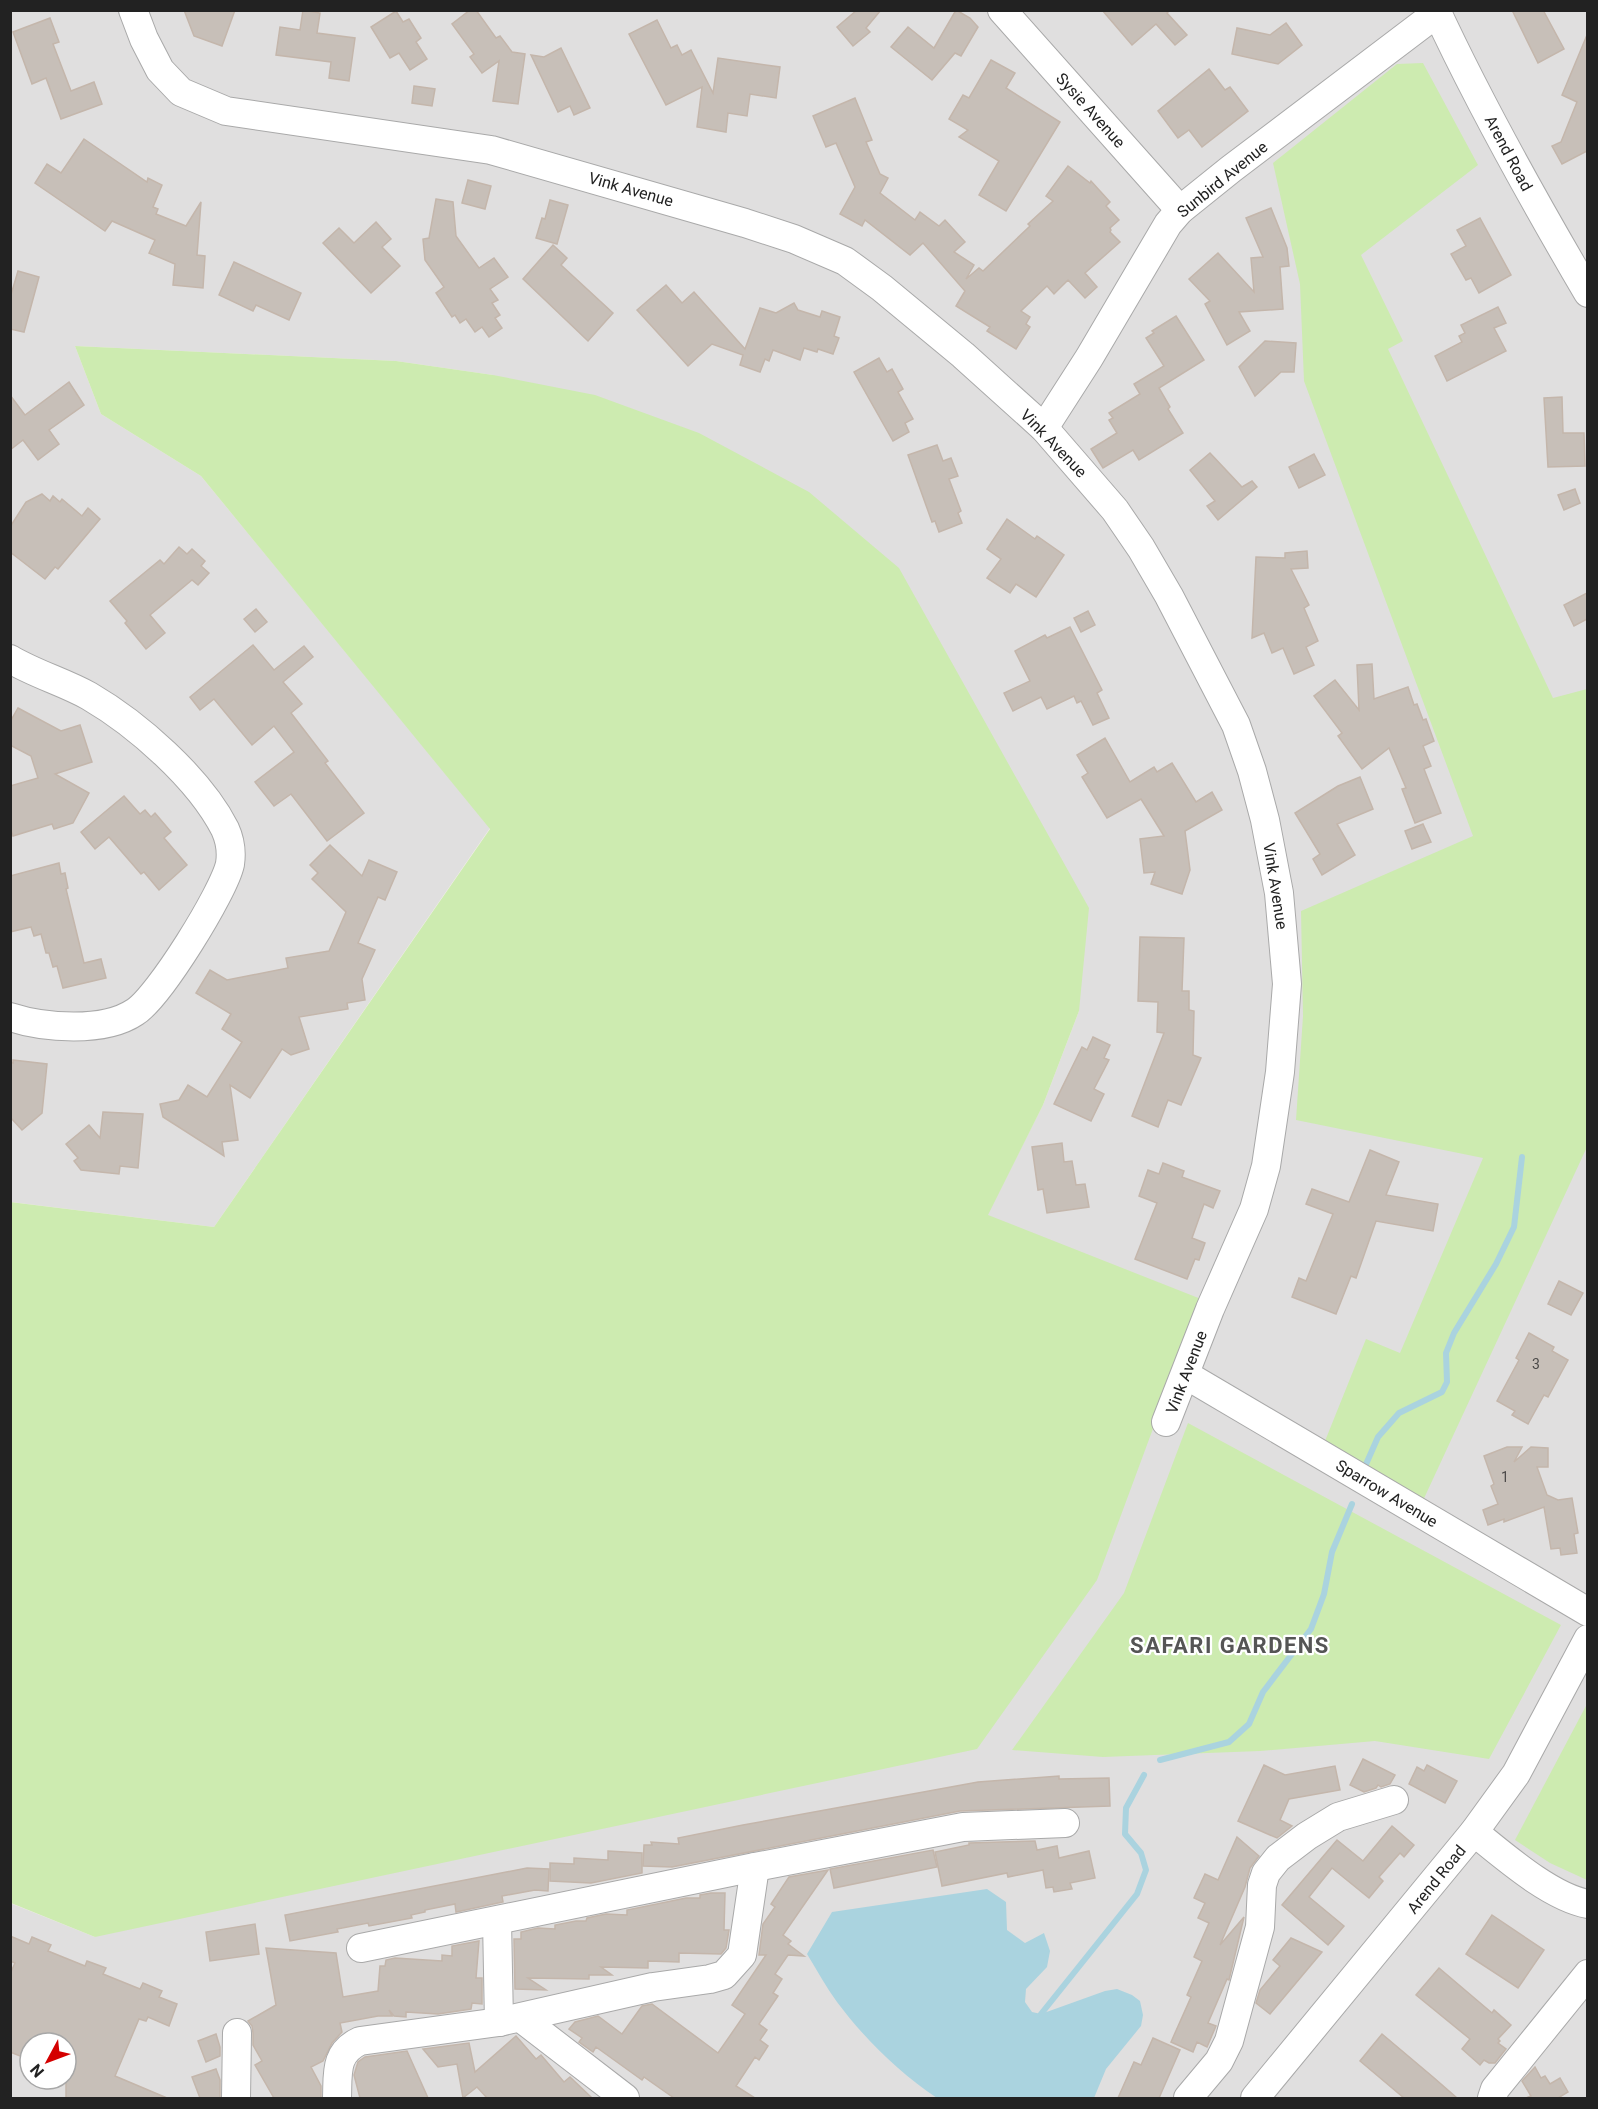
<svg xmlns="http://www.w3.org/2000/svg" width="1598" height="2109" font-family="Roboto,sans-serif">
	<rect width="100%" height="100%" fill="#f2efe9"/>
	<!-- residential -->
	<path fill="#e0dfdf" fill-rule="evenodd" d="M11,11H1587V2098H11L10,1903L95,1937L987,1215L1043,1105L1079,1011L493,375L396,361L75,346L101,414L201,476L490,828L214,1227L11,1202ZM30,2043H66V2079H30Z"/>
	<!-- grass -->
	<g fill="#cdebb0">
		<polygon points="1423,63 1478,165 1361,255 1403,341 1388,349 1553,698 1587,689 1587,1147 1420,1507 1321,1451 1366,1339 1400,1353 1483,1158 1296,1120 1303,1016 1301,911 1473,836 1304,381 1300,284 1273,163 1397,64"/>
		<polygon points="75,346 396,361 493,375 595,395 699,433 809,492 899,568 1089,908 1079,1011 1043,1105 988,1215 1201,1299 1097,1580 977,1749 95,1937 11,1903 10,1202 214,1227 490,829 201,476 101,414"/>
		<polygon points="1188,1423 1561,1625 1489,1759 1375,1741 1260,1751 1103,1757 1012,1750 1124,1593"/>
		<polygon points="1587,1704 1587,1880 1550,1863 1515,1840"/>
	</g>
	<!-- water -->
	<path fill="#aad3df" d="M987,1889L1006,1902L1007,1930L1025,1943L1044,1933L1050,1951L1047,1967L1026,1989L1025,2002L1032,2012L1041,2014L1105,1991L1117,1989L1132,1995L1140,2001L1143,2015L1141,2026L1106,2069L1094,2098H937C899,2073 864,2038 837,2002C826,1987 817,1970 807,1954L832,1912Z"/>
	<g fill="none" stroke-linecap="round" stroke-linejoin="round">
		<!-- stream -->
		<g stroke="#aad3df" stroke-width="6">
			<polyline points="1363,1471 1378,1437 1399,1413 1442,1392 1447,1382 1446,1353 1454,1333 1496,1264 1514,1227 1522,1157"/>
			<polyline points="1160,1760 1229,1742 1249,1724 1263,1692 1311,1629 1324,1594 1332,1552 1352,1504"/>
			<polyline points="1041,2014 1137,1894 1146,1870 1141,1853 1125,1834 1126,1808 1144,1775"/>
		</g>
	</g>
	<!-- building -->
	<g fill="#c7bfb8" stroke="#c4b6ab" stroke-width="1.5">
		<polygon points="184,10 235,10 222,46 194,36"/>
		<polygon points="303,10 320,13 317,33 355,38 349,81 329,78 331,62 276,55 280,27 300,30"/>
		<polygon points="470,10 476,10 496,38 500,36 512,52 525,54 518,104 493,101 499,61 482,73 470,57 474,54 452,24"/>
		<polygon points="857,10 881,10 866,28 870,32 853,46 837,27"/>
		<polygon points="956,10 970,18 978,27 961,56 955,53 932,80 891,47 908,27 934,48"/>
		<polygon points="1102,10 1170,10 1167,13 1187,35 1175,45 1156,24 1132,45"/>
		<polygon points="1512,10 1543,10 1564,49 1538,63"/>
		<polygon points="396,11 403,22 409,19 421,38 416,42 427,59 410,70 399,53 390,58 371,27"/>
		<polygon points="50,18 59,42 53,44 71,91 94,82 102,104 61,119 46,78 32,84 13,32"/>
		<polygon points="657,20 671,48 677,45 682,55 691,50 713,93 718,58 780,67 776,98 750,94 747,116 728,113 726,132 697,127 702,87 666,105 629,34"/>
		<polygon points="1286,23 1302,45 1278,64 1232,54 1237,28 1270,35"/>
		<polygon points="1587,35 1587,151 1562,164 1552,146 1561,142 1577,102 1562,95"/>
		<polygon points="561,48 590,108 574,115 570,106 558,112 531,55 544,57"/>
		<polygon points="991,60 1015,73 1006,88 1060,122 1006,211 979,195 999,161 959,137 968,130 949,119 963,95 969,98"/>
		<polygon points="1209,69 1225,90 1230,87 1248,111 1202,147 1189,130 1178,138 1158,111"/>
		<polygon points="414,86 435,89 432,106 412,103"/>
		<polygon points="855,98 872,140 866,142 880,174 888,178 880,193 915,220 920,212 939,226 945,220 965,242 954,252 974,265 966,279 979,268 983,271 1030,226 1028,224 1053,201 1046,196 1068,166 1090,183 1091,181 1110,202 1106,206 1119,220 1110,228 1111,230 1110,232 1120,242 1085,273 1097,287 1085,298 1068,280 1054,294 1047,286 1021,311 1030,317 1026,324 1030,327 1016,349 987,331 990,327 956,306 965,291 923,243 910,255 865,220 862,226 840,214 855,187 836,143 826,147 813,116"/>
		<polygon points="84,139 147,182 148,178 162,185 153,207 158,209 156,214 186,226 201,202 197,255 205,256 203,288 173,285 175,264 149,253 155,240 112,221 105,231 35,183 47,164 61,173"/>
		<polygon points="468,180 491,186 485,209 462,203"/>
		<polygon points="436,199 453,202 456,236 479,268 494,258 508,277 490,289 498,300 492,303 500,315 495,318 502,328 489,337 482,327 475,332 466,319 460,323 455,315 452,317 436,293 444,287 425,260 423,239 429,238"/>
		<polygon points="550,200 568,205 557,244 536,238 542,218 545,219"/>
		<polygon points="1271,208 1287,248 1289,266 1280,267 1283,309 1239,312 1250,331 1227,345 1205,304 1210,301 1189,279 1218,253 1254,292 1251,258 1263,257 1246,218"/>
		<polygon points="1480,218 1511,275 1479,293 1471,278 1466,280 1451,254 1466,246 1457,230"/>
		<polygon points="376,222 391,239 382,247 400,266 371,293 323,243 339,228 354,243"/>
		<polygon points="553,245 567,258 561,265 613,313 588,341 523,279"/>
		<polygon points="234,262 301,293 289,320 256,305 253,311 219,295"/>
		<polygon points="18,271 39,277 24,332 10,329 10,298"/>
		<polygon points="666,285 682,303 694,292 745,349 760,308 776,313 794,303 798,310 820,317 822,311 840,317 834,336 839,338 833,354 818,349 817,352 804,348 800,360 773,350 769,361 765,359 760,372 740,365 743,355 712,344 688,366 637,310"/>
		<polygon points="1498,307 1506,323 1494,328 1506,351 1447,381 1435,356 1462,342 1459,336 1465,333 1461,325"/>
		<polygon points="1176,316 1204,360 1159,388 1170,407 1168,409 1183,433 1139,460 1133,450 1103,468 1091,449 1117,433 1109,420 1113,418 1109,413 1140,394 1134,384 1164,366 1146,338 1154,333 1152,331"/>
		<polygon points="1265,341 1296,343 1294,372 1281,372 1255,396 1239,367"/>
		<polygon points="879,358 887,372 892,369 903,389 898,392 913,419 905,423 909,432 893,441 854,372"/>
		<polygon points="69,382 84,405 49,430 59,444 38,460 23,440 10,450 10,395 25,415"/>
		<polygon points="1562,397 1563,433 1584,433 1585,466 1548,467 1544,398"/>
		<polygon points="937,445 943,461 951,458 958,476 949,479 961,511 958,513 962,523 939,532 935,521 932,522 908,455"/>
		<polygon points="1210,453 1242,487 1252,481 1257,487 1218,520 1207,506 1215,501 1190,470"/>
		<polygon points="1314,454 1325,475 1299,488 1289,467"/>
		<polygon points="1575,489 1580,503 1564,510 1558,495"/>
		<polygon points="42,494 50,501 53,496 60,502 62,499 82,516 88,508 100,519 58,569 55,567 45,579 10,552 10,527 26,502"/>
		<polygon points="1007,519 1035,539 1037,536 1064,555 1036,597 1016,584 1010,593 987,578 1001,559 987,549"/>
		<polygon points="179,547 187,554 192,549 205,561 201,566 209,573 198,585 192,580 150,615 165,633 146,649 125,623 127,621 110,601 160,560 164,564"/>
		<polygon points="1307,551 1308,568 1291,569 1309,605 1304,608 1318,641 1306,647 1314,665 1294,674 1283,648 1272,653 1264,633 1252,638 1256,557 1285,558 1285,553"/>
		<polygon points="1587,593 1587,619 1574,626 1564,605"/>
		<polygon points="256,609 267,622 255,632 244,619"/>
		<polygon points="1088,611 1095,625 1081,632 1074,618"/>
		<polygon points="1070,627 1102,690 1097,693 1109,718 1093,725 1081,701 1077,703 1074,696 1047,709 1041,697 1013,711 1004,693 1030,681 1015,651 1045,635 1047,638"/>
		<polygon points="253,645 274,670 304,646 313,657 283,682 302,704 291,713 328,761 325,763 364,813 327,841 291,794 274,806 255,782 294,752 274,726 252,745 214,699 200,710 190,697"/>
		<polygon points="1372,664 1374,699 1408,687 1414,705 1417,704 1423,720 1426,719 1434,741 1423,746 1431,766 1424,769 1441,813 1415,823 1402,789 1406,788 1389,748 1362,769 1338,736 1342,733 1314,696 1335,680 1359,710 1357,665"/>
		<polygon points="18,708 61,731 80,725 92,762 55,774 89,793 73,823 54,829 52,824 13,836 10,827 10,786 38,778 31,756 10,745 10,722"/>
		<polygon points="1105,738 1130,782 1154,767 1157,772 1172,763 1196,802 1212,792 1222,810 1185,831 1190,870 1182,894 1151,884 1155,872 1144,873 1140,839 1164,836 1141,799 1107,818 1082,777 1088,773 1077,755"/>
		<polygon points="1360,777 1373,809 1337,824 1355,855 1322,875 1313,859 1320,854 1295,813 1338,786"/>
		<polygon points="124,796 140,814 145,810 151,817 155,813 171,832 164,838 187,865 159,890 144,872 141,874 109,837 95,849 81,832"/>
		<polygon points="1423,824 1431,842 1412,849 1405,831"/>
		<polygon points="330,845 362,876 369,860 397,872 385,900 378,897 358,943 375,950 362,979 365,1000 347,1003 348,1009 299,1017 309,1049 291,1055 282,1049 250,1098 230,1085 238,1140 222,1142 224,1156 163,1117 160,1104 179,1100 188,1085 207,1097 242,1042 222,1029 231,1014 196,993 210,970 227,980 288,968 286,958 329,951 346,912 312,879 318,873 310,865"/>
		<polygon points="59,863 61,874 65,873 68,888 66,889 84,963 101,959 106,978 63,988 57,966 53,967 49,953 46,953 41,934 34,936 31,927 10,932 10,876"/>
		<polygon points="1140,937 1184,938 1182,991 1189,991 1189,1010 1194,1011 1193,1055 1201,1058 1181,1105 1168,1100 1158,1127 1132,1116 1164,1033 1157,1032 1158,1002 1138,1001"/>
		<polygon points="1093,1037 1110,1045 1104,1058 1109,1060 1094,1089 1104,1094 1091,1121 1054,1104 1082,1047 1087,1050"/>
		<polygon points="13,1060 47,1064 42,1113 22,1130 10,1117 10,1062 13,1063"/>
		<polygon points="103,1112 143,1114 138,1168 120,1166 119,1174 81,1170 74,1161 78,1158 66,1144 89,1125 100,1138"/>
		<polygon points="1062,1143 1064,1162 1072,1161 1076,1185 1085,1184 1089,1207 1047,1213 1043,1189 1038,1190 1032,1147"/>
		<polygon points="1370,1150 1399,1162 1386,1195 1438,1204 1433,1231 1376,1221 1356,1278 1351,1276 1336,1314 1292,1297 1299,1278 1306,1281 1333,1214 1306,1204 1312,1189 1349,1202"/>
		<polygon points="1163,1163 1184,1171 1182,1177 1220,1191 1213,1208 1204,1204 1192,1238 1205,1243 1199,1260 1195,1259 1187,1279 1135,1259 1157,1203 1139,1196 1148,1170 1159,1174"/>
		<polygon points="1559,1281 1583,1293 1571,1315 1548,1304"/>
		<polygon points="1529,1333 1554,1347 1552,1351 1568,1360 1548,1397 1544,1395 1528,1424 1512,1415 1515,1411 1497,1401 1519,1360 1516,1358"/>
		<polygon points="1507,1447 1522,1447 1514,1462 1531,1447 1548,1448 1548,1467 1537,1467 1547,1495 1558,1500 1572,1498 1578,1533 1574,1534 1577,1553 1561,1555 1560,1548 1551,1549 1544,1507 1504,1522 1504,1519 1488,1525 1483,1510 1498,1504 1491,1486 1494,1484 1484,1456"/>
		<polygon points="1363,1759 1395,1775 1390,1784 1381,1787 1378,1785 1376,1788 1364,1792 1350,1785"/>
		<polygon points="1264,1765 1285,1775 1335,1766 1340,1790 1289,1799 1280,1820 1292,1826 1277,1838 1238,1821"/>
		<polygon points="1427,1765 1457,1781 1445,1803 1409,1784 1417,1767 1424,1771"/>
		<polygon points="1059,1776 1059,1779 1109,1778 1110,1806 960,1811 672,1867 643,1866 644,1845 652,1845 651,1842 679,1844 678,1838 743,1825 978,1782"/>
		<polygon points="1392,1826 1414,1845 1404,1857 1400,1853 1379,1877 1383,1881 1369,1898 1332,1868 1309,1897 1344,1926 1328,1945 1282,1905 1337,1840 1363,1861"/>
		<polygon points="1237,1837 1259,1856 1250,1868 1245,1887 1220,1945 1244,1917 1229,1980 1227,1979 1208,2023 1216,2026 1207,2047 1197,2042 1193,2052 1171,2042 1191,1997 1187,1995 1202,1961 1194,1957 1209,1923 1198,1918 1205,1903 1194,1898 1205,1874 1218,1880"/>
		<polygon points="1035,1841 1037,1850 1057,1846 1059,1858 1089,1851 1095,1878 1070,1883 1072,1889 1054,1892 1053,1887 1046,1888 1043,1870 1008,1877 1007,1873 942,1886 935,1852 969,1845 969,1843"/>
		<polygon points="933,1850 937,1867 834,1888 830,1869"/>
		<polygon points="608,1851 642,1853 642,1873 591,1883 550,1881 550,1863 574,1864 574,1858 608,1860"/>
		<polygon points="527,1868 549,1869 548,1891 535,1890 502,1896 503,1902 456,1912 455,1904 425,1910 425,1912 411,1915 412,1918 369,1926 368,1923 337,1929 338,1932 290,1941 285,1915"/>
		<polygon points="828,1870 783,1935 791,1941 788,1944 804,1956 788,1955 775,1974 782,1979 773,1993 778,1996 759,2024 767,2030 760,2040 768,2046 759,2060 755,2057 736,2086 755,2098 674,2098 644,2077 642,2080 596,2047 593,2052 579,2042 582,2038 569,2029 575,2022 598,2016 622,2034 642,2006 652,2004 718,2053 745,2014 732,2005 766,1955 759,1955 763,1924 775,1907 771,1904 789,1877"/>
		<polygon points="711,1893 725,1893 724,1930 729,1930 726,1948 721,1954 679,1953 679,1962 648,1961 648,1968 601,1967 612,1975 589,1975 589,1979 528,1978 546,1990 515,1989 514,1939 521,1939 521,1932 538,1928 555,1929 555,1925 576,1921 586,1921 587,1918 606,1914 627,1915 627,1910 686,1898 700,1898 700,1895"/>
		<polygon points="1492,1915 1544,1950 1518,1988 1466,1954"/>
		<polygon points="255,1924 259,1954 210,1961 206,1932"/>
		<polygon points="10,1936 29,1944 32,1937 51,1945 48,1951 85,1966 87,1961 106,1968 103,1974 140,1989 143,1983 162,1991 159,1997 177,2004 169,2026 148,2017 146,2021 139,2019 115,2076 167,2098 66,2098 66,2043 30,2043 30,2060 10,2052 10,1974 15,1963 10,1961"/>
		<polygon points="1291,1938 1322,1952 1270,2014 1256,2003 1260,1990 1280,1966 1273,1960"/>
		<polygon points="479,1941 476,1978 482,1978 482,2004 472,2003 471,2009 438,2014 406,2012 406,2017 394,2016 389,2010 392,2016 378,2016 340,2023 342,2032 332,2043 323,2061 311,2067 321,2086 321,2098 274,2098 255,2065 262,2061 253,2045 253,2033 252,2026 248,2021 276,2005 266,1948 336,1953 343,1997 378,1991 380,1966 385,1966 386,1960 395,1958 442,1961 442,1955 452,1956 452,1946"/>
		<polygon points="1439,1968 1492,2013 1494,2010 1511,2025 1498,2039 1500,2041 1498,2043 1506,2049 1495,2063 1489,2063 1484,2060 1480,2065 1462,2049 1470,2039 1416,1995"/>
		<polygon points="216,2034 220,2047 220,2056 206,2062 198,2041"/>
		<polygon points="1382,2034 1433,2077 1457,2098 1404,2098 1360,2061"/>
		<polygon points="516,2036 536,2059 541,2055 564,2082 570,2077 592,2098 487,2098 477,2087 463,2098 457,2064 438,2067 423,2049 469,2043 475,2072"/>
		<polygon points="1153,2038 1180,2050 1159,2098 1118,2098 1134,2062 1141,2065"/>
		<polygon points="407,2051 428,2098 360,2098 354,2075 358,2062 365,2057"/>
		<polygon points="1535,2067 1541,2078 1545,2076 1550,2084 1560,2078 1568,2092 1558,2098 1526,2098 1531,2096 1522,2081"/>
		<polygon points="216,2069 220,2080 220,2098 200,2098 192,2077"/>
	</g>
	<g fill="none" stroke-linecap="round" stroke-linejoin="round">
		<!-- minor casing -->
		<g stroke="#a9a9a9" stroke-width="30">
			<g id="minor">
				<polyline points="133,10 144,39 160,70 181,92 226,111 491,150 745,223 794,239 845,261 882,288 963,355 1044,428 1115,510 1141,548 1169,596 1236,725 1252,771 1265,820 1279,893 1287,984 1280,1072 1266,1166 1254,1209 1210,1309 1166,1422"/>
				<polyline points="1002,10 1180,210"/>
				<path d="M1436,10C1481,107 1534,201 1588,293"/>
				<polyline points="1044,428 1089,358 1168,224 1180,210 1231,169 1437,13"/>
				<path d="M10,659C35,674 64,682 89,696C137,724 199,778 225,829C230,840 232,851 230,864C224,892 159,997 135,1012C104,1033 44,1028 10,1017"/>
				<polyline points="1186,1375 1588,1612"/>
				<path d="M1474,1832C1504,1856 1550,1897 1588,1904"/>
				<polyline points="497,1921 499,2022"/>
				<polyline points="361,1948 755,1867 963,1827 1065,1823"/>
				<polyline points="521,2018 625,2098"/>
				<polyline points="236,2098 237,2033"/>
				<path d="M337,2098C338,2074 334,2053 360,2041L499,2022L653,1987L710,1979L724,1975L742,1955L755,1867"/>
				<polyline points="1188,2098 1219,2061 1229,2041 1260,1927 1262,1885 1266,1873 1278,1858 1307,1836 1338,1817 1394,1800"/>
				<polyline points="1255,2098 1474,1832 1516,1774 1588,1639"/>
				<polyline points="1492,2098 1495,2089 1588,1974"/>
			</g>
		</g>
		<!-- minor -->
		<use href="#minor" stroke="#fff" stroke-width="28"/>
	</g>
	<g text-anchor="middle" stroke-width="4.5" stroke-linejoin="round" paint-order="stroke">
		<!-- number labels -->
		<g font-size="14" fill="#4b4948">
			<text x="1536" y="1369">3</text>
			<text x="1505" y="1482">1</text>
		</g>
		<!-- street labels -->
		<g font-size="16" fill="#222" stroke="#fff">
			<text transform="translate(1091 110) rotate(48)" y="6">Sysie Avenue</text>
			<text transform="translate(1509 153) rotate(62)" y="6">Arend Road</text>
			<text transform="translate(1222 179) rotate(-39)" y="6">Sunbird Avenue</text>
			<text transform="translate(631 189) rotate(16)" y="6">Vink Avenue</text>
			<text transform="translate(1054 443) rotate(46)" y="6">Vink Avenue</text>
			<text transform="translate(1276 886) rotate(81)" y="6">Vink Avenue</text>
			<text transform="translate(1186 1372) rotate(-69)" y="6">Vink Avenue</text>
			<text transform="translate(1387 1493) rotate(31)" y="6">Sparrow Avenue</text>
			<text transform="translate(1436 1879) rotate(-51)" y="6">Arend Road</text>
		</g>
		<!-- district labels -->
		<g font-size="22" font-weight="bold" letter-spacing="1.5" fill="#555" stroke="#fff">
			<text x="1230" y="1653">SAFARI GARDENS</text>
		</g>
	</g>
	<!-- border -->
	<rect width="1598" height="2109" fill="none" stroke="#222222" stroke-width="24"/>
	<!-- north arrow -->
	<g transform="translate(48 2061) rotate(229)"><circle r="28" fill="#ffffff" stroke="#a7a7a7" stroke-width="1.5"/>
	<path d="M0-4.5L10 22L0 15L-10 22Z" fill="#d40000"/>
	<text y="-9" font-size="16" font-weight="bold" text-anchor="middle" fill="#222222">N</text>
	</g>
</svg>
